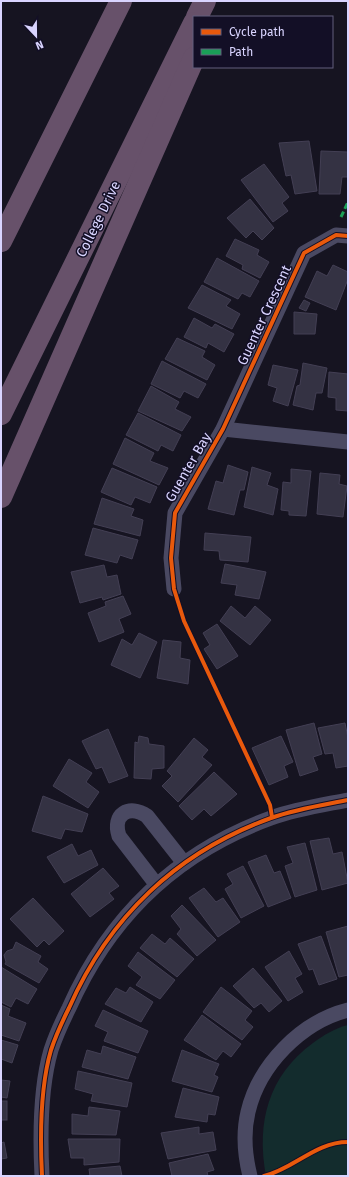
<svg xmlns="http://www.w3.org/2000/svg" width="349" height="1177" font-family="'Fira Sans',sans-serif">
	<rect width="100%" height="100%" fill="#161421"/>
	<!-- green -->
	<path fill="#132c2d" d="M348,1025V1176H266C256,1123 268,1076 313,1043C324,1035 335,1028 348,1025Z"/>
	<!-- building -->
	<g fill="#343243" stroke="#433f54">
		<polygon points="309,141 317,191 295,194 291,175 286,176 279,143"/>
		<polygon points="321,151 348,152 348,177 342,177 340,194 319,194"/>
		<polygon points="264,164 289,197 282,203 288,211 273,222 241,180"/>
		<polygon points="250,199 274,228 262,240 253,231 246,238 227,218"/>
		<polygon points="235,239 259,250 257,255 269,262 260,278 242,269 243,265 226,256"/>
		<polygon points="217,258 259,281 250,297 242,293 238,299 204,282"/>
		<polygon points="333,265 348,272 348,279 336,310 305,297 317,271 327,276"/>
		<polygon points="202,285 231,300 226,306 240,314 232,329 188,308"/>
		<polygon points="304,300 310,303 306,311 299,308"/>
		<polygon points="294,312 317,314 315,334 294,334"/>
		<polygon points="194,318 212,328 215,324 234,334 224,352 208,343 206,348 184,337"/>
		<polygon points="177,338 205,351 202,357 215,365 207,380 165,359"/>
		<polygon points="162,361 206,384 198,398 184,391 180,398 151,384"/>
		<polygon points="303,363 327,368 322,393 316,393 313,410 293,405 297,386 300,385"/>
		<polygon points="273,365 298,370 288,406 273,401 277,388 268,385"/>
		<polygon points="329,372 348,374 348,411 336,410 336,398 328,397"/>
		<polygon points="151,386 179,402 175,409 191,417 182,431 138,411"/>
		<polygon points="138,413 181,435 173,451 161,445 158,451 126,435"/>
		<polygon points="125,438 154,453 150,461 168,468 159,485 113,464"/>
		<polygon points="228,465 248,472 244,490 240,490 234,515 208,509 216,481 223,483"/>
		<polygon points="252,467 271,473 267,485 278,489 273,515 244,507"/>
		<polygon points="112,468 157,487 150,503 135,497 131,505 101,492"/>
		<polygon points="291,469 311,471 306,516 289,515 289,511 281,510 283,482 291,483"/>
		<polygon points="320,473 340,475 339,484 347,486 343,517 317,514"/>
		<polygon points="102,498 134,509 131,516 143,520 140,536 94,524"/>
		<polygon points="93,528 138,540 132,559 120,555 117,563 85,555"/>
		<polygon points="205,533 251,537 248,562 220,560 219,551 204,550"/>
		<polygon points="225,564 266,572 259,599 235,595 237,585 221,583"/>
		<polygon points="104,565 107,577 117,575 121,594 103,600 102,597 80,603 71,572"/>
		<polygon points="123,596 131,614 119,619 124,632 99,642 88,613 106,606 105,602"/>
		<polygon points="231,606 245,618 255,606 271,620 250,645 220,621"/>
		<polygon points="217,624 238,656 217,669 204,649 210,645 203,633"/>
		<polygon points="139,633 157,642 140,678 111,665 122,639 132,645"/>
		<polygon points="163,640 181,642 180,658 190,660 188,684 157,678"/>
		<polygon points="314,723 322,754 313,757 318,770 300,776 286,730"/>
		<polygon points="345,723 348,738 348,766 336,768 333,753 325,754 318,728"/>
		<polygon points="108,729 128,776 109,783 102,767 96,769 82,741"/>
		<polygon points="139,736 148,738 149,744 164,746 164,768 152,769 151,779 134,778 135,742 138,743"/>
		<polygon points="281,736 293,762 284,766 288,777 269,785 252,748"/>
		<polygon points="194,738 208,750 202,757 212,765 178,802 162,786 172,776 167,771"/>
		<polygon points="69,759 92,773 86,782 99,792 88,808 53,786"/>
		<polygon points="214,772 237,794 211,816 204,809 192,820 179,806"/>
		<polygon points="43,796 88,814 82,832 65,829 61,839 32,831"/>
		<polygon points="329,838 333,854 342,852 348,883 322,890 310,841"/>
		<polygon points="305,843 317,890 295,897 285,866 293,863 287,847"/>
		<polygon points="72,844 78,856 91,850 98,865 64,883 47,857"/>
		<polygon points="266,855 274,873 280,871 291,898 268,907 248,862"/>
		<polygon points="243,866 264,906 241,918 225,889 233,884 227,874"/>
		<polygon points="103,868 119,886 109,893 114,899 90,917 71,894"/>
		<polygon points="204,888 216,902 223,898 240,922 218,937 189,898"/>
		<polygon points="33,898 64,931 49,945 44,940 37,947 10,919"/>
		<polygon points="182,905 216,940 197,956 177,934 181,929 171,916"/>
		<polygon points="348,926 348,975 339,977 326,932"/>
		<polygon points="152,934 165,944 170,938 194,959 177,977 140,948"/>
		<polygon points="321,936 337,979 319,985 313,969 309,970 298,944"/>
		<polygon points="16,942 41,956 38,962 48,969 39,983 5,964 6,962 4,955 7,951 13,949"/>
		<polygon points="289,951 302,974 295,978 303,992 288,1001 265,967"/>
		<polygon points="138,952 175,980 160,999 136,985 142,977 128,966"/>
		<polygon points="1,967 37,989 28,1004 16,998 11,1007 1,1002"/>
		<polygon points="253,968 282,1001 269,1012 261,1003 254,1008 233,986"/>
		<polygon points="130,987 153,1002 141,1022 105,1004 116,988 126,993"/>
		<polygon points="221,987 252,1011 245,1020 253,1027 242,1040 203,1012"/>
		<polygon points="1,1005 10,1009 8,1016 26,1023 19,1041 1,1035"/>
		<polygon points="103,1010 148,1031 138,1053 104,1041 108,1032 95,1026"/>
		<polygon points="202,1015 241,1044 231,1057 223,1051 216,1060 184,1040"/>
		<polygon points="1,1040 18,1045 12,1063 1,1059"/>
		<polygon points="103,1046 136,1057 128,1079 82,1067 87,1050 101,1054"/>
		<polygon points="182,1050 219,1064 214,1075 218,1077 212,1092 172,1081"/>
		<polygon points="78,1071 132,1083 127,1107 91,1101 93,1094 75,1089"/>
		<polygon points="1,1080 10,1081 7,1098 1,1097"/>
		<polygon points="183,1088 219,1097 215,1115 208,1114 207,1122 175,1117"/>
		<rect x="1" y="1101" width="6" height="19"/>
		<polygon points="89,1107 120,1111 116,1135 72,1134 72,1114 88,1116"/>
		<polygon points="199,1127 199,1134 213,1132 216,1150 168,1159 161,1133"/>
		<polygon points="68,1139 120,1139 119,1162 84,1165 84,1158 71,1158"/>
		<polygon points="4,1142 7,1158 1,1159 1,1143"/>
		<polygon points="208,1154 214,1170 207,1172 208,1176 172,1176 169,1163"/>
		<polygon points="120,1166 122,1176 90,1176 89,1169"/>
	</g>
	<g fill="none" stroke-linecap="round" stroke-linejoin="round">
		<!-- street -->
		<g stroke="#4a4962" stroke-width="15">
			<polyline points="223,429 348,442"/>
			<polyline points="174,589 171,558 175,513 223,429 304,253 336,235 348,236"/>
			<path d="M156,884L119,836C112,814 129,804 147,816L184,863"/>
			<path d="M42,1176C40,1137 40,1088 51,1050C56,1035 62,1022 69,1008C109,917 177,852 271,818C296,809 323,805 348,800"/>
			<path d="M250,1176C245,1156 243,1133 248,1112C259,1065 301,1022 348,1010"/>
		</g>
		<!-- highway -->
		<g stroke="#67516a" stroke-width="22">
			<polyline points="197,17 205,1"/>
			<polyline points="1,241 121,1"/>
			<polyline points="1,414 194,23"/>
			<polyline points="1,497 194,58"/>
		</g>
		<!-- quiet -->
		<polyline stroke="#1a9f57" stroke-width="3" stroke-dasharray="6 3" stroke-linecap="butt" points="341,217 348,202"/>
		<!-- cycleway casing -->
		<g stroke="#130f26" stroke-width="6">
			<g id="cycleway">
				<polyline points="272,817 270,805 184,621 174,589 171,558 175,513 223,429 304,253 336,235 348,236"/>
				<path d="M42,1176C40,1137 40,1088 51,1050C56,1035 62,1022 69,1008C109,917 177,852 271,818C296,809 323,805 348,800"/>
				<path d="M264,1176C294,1169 315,1142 348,1142"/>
			</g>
		</g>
		<!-- cycleway -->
		<use href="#cycleway" stroke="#e8590c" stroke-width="4"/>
	</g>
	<g text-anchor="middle" stroke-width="3" stroke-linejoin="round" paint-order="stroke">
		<!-- street labels -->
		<g font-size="14" fill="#d9d4ff" stroke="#130f26">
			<text transform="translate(98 219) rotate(-64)" y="5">College Drive</text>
			<text transform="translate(264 315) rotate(-65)" y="5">Guenter Crescent</text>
			<text transform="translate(188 467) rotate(-60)" y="5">Guenter Bay</text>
		</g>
	</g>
	<!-- border -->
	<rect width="349" height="1177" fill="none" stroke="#d9d4ff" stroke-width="4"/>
	<!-- legend -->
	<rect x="193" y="16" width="140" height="52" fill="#130f26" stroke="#625e7d"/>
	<rect x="201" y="29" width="20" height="6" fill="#e8590c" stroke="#625e7d"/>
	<text x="229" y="36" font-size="12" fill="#d9d4ff">Cycle path</text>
	<rect x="201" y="49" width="20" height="6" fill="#1a9f57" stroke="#625e7d"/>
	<text x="229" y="56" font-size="12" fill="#d9d4ff">Path</text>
	<!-- north arrow -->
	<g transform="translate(36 36) rotate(158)" stroke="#130f26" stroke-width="3" paint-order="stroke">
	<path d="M0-3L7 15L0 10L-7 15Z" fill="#d9d4ff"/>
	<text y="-6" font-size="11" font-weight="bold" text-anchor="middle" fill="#d9d4ff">N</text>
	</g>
</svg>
